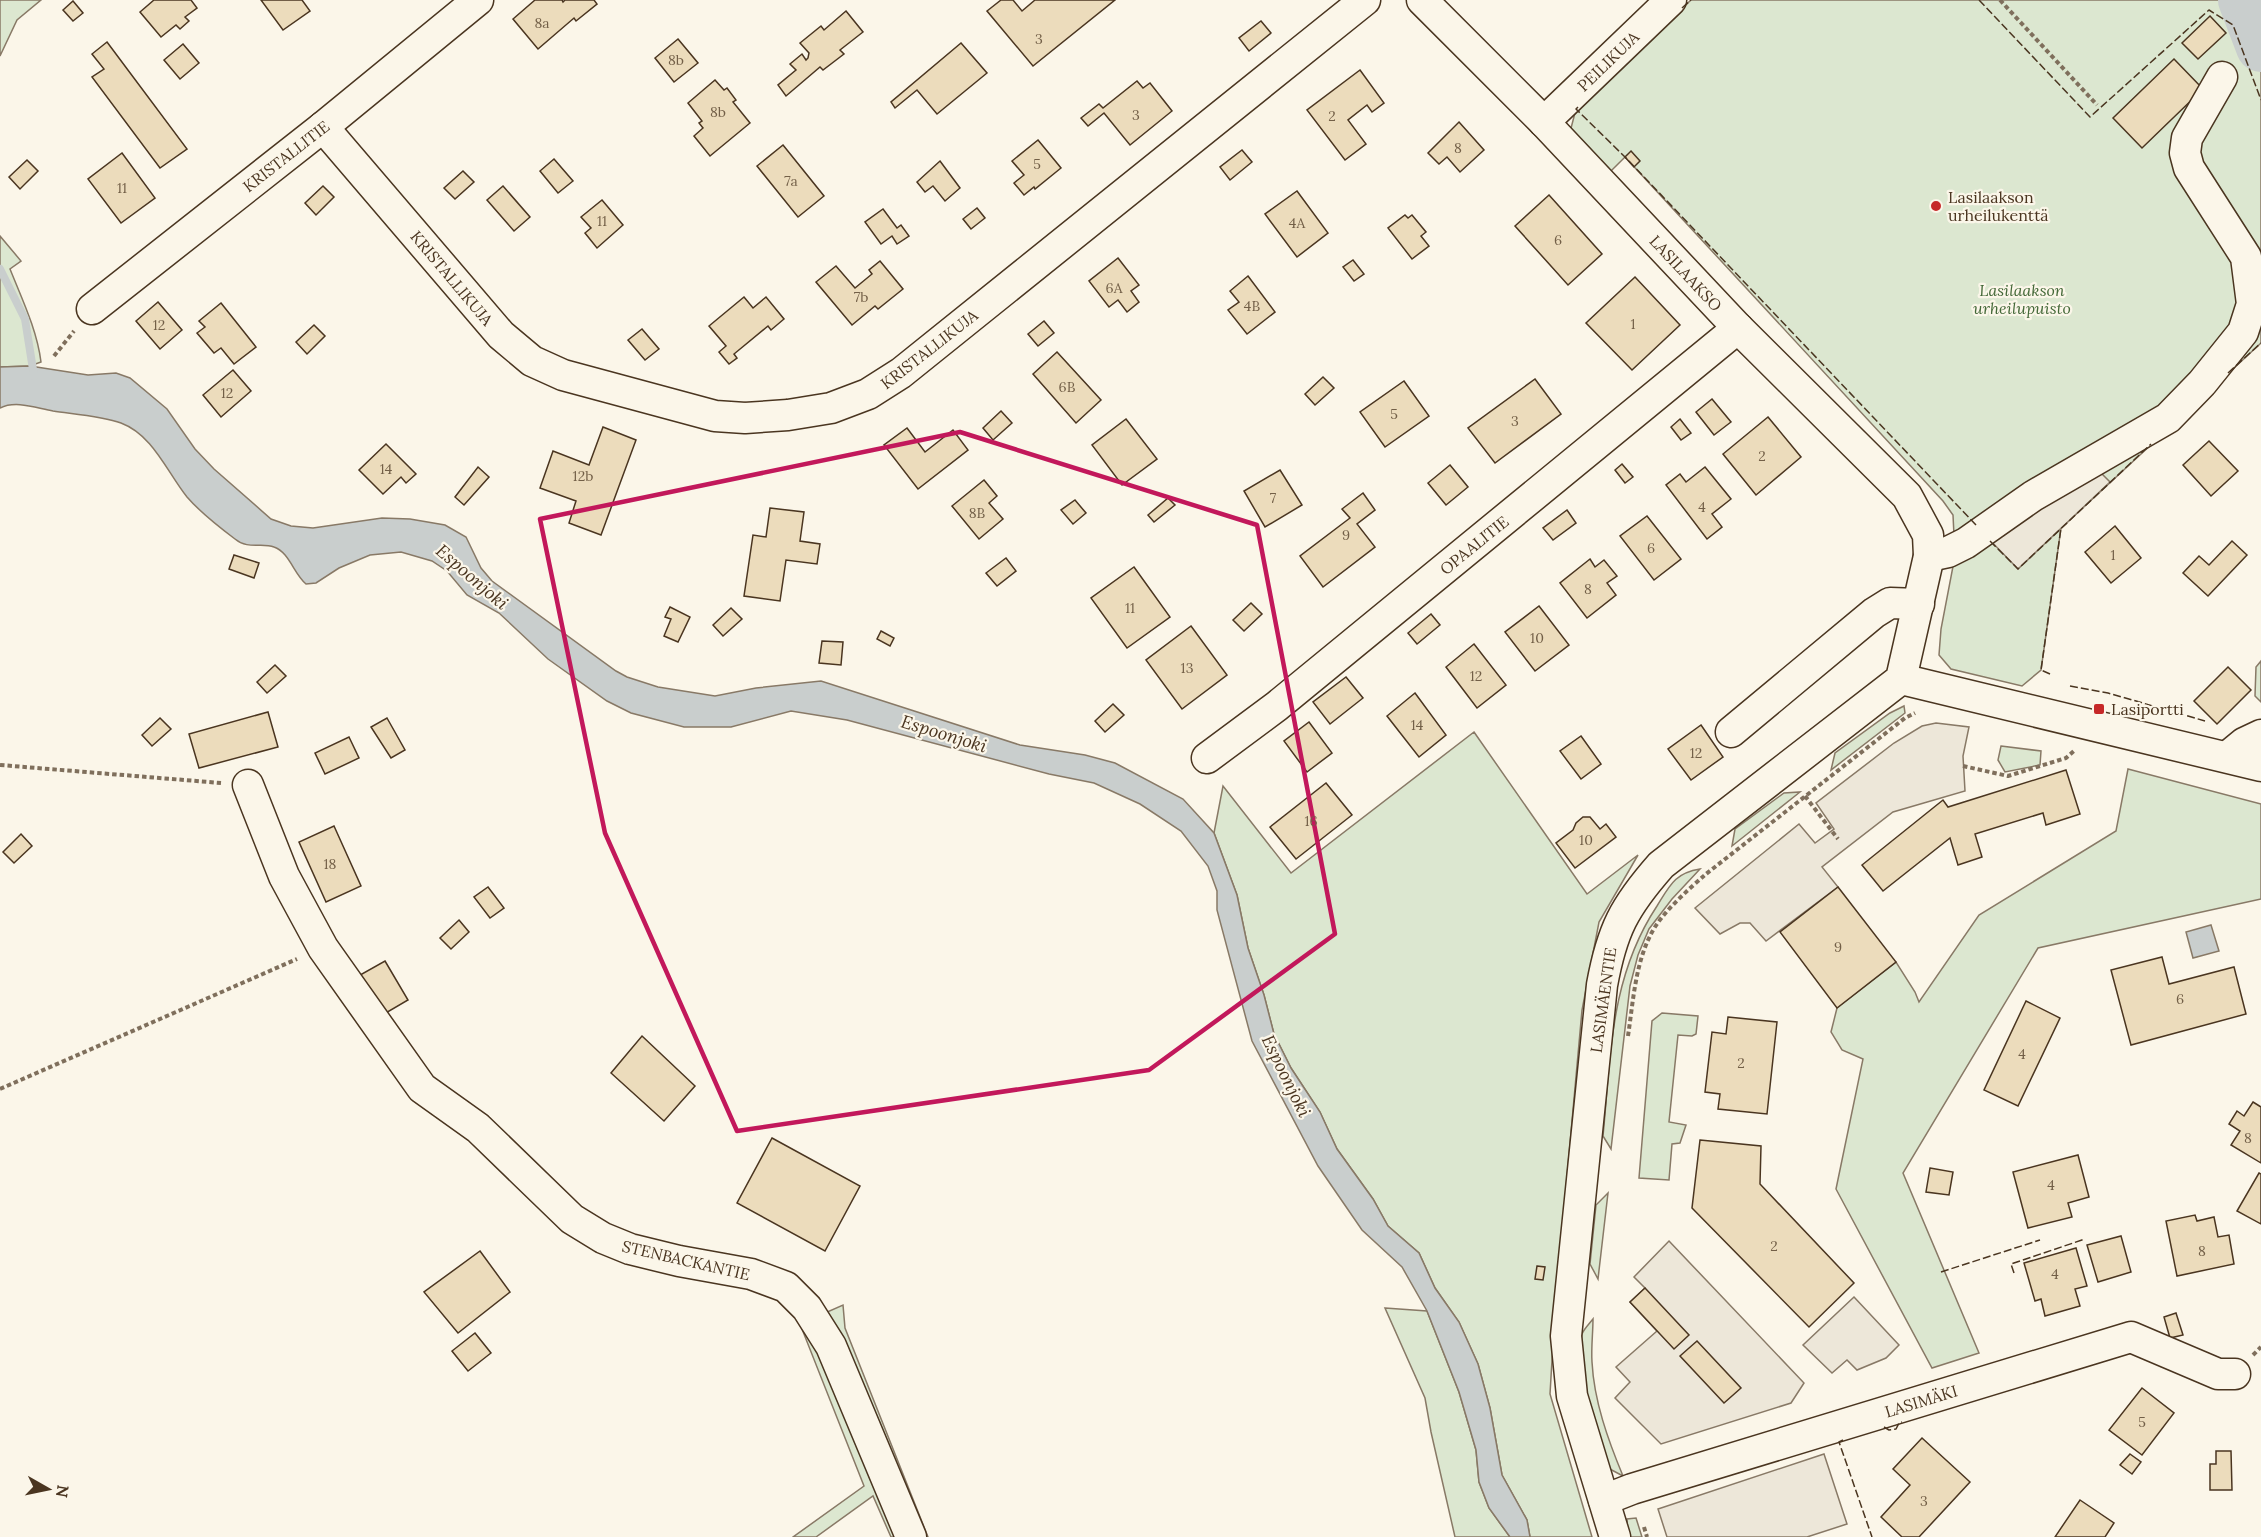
<svg xmlns="http://www.w3.org/2000/svg" width="2261" height="1537" font-family="Lora,serif">
	<rect width="100%" height="100%" fill="#fbf6e9"/>
	<!-- green -->
	<g fill="#dce7d0" stroke="#887966" stroke-width="1.5">
		<polygon points="0,0 41,0 17,20 0,56"/>
		<polygon points="1691,0 2261,0 2261,343 2061,528 2041,670 2022,686 1951,669 1939,655 1941,629 1955,556 1953,515 1943,501 1625,157 1609,173 1570,132 1576,109"/>
		<path d="M0,236L21,261L10,269C22,299 37,330 41,362L30,366L0,367Z"/>
		<polygon points="2261,661 2261,702 2255,696 2256,667"/>
		<polygon points="1904,706 1905,713 1831,770 1835,753 1890,713"/>
		<polygon points="1474,732 1587,894 1638,855 1599,922 1582,1010 1555,1310 1550,1394 1592,1537 1530,1537 1527,1520 1502,1475 1490,1408 1478,1364 1459,1322 1435,1288 1419,1253 1388,1226 1373,1199 1337,1149 1320,1112 1291,1068 1274,1034 1264,995 1248,948 1237,895 1214,833 1223,786 1291,873"/>
		<polygon points="2001,746 2041,751 2040,765 2005,772 1998,760"/>
		<polygon points="2128,769 2261,804 2261,899 2038,948 1903,1173 1979,1353 1932,1368 1836,1189 1863,1059 1842,1050 1831,1032 1837,1008 1896,962 1915,992 1919,1002 1979,915 2116,831"/>
		<polygon points="1800,792 1732,846 1735,829 1784,793"/>
		<path d="M1700,869L1672,899L1649,929L1638,955L1630,986L1611,1149L1603,1136C1611,1054 1610,977 1657,906C1670,885 1675,873 1700,869Z"/>
		<polygon points="1662,1013 1698,1016 1696,1034 1692,1036 1678,1035 1669,1122 1686,1125 1680,1143 1672,1144 1669,1180 1639,1178 1652,1021"/>
		<polygon points="1608,1193 1598,1279 1590,1264 1596,1205"/>
		<polygon points="843,1305 845,1328 928,1537 891,1537 873,1496 816,1537 793,1537 864,1486 800,1324"/>
		<polygon points="1385,1308 1427,1311 1459,1392 1476,1450 1479,1482 1489,1508 1510,1537 1455,1537 1431,1432 1425,1398"/>
		<path d="M1593,1319C1593,1333 1591,1348 1592,1362C1594,1401 1608,1440 1623,1476L1606,1467C1593,1426 1574,1378 1582,1334C1584,1329 1589,1324 1593,1319Z"/>
		<polygon points="1636,1518 1642,1537 1628,1537 1627,1519"/>
	</g>
	<!-- parking -->
	<g fill="#ede7d9" stroke="#887966" stroke-width="1.5">
		<polygon points="2091,463 2110,482 2018,569 1983,533"/>
		<polygon points="1936,723 1969,727 1963,756 1965,791 1893,812 1822,867 1838,887 1766,941 1750,923 1740,923 1720,934 1695,908 1799,824 1815,843 1834,829 1816,803 1894,743 1922,726"/>
		<polygon points="1669,1241 1804,1383 1791,1403 1661,1444 1615,1398 1630,1382 1616,1367 1657,1331 1630,1302 1645,1288 1634,1277"/>
		<polygon points="1854,1297 1899,1345 1886,1358 1857,1370 1847,1360 1832,1373 1803,1345"/>
		<polygon points="1824,1454 1847,1524 1807,1537 1667,1537 1658,1509"/>
	</g>
	<!-- water -->
	<g fill="#c9cecd" stroke="#887966" stroke-width="1.5">
		<path d="M30,366L88,375L116,373L130,378L167,409L195,449L214,469L271,519L291,526L313,528L382,518L410,519L445,525L466,537L481,568L492,581L616,671L627,677L658,687L715,696L756,688L821,681L1020,745L1085,755L1115,763L1183,799L1214,833L1237,895L1248,948L1264,995L1274,1034L1291,1068L1320,1112L1337,1149L1373,1199L1388,1226L1419,1253L1435,1288L1459,1322L1478,1364L1490,1408L1502,1475L1527,1520L1530,1537H1510L1489,1508L1479,1482L1476,1450L1459,1392L1427,1311L1402,1267L1362,1230L1318,1166L1252,1041L1217,910V891L1208,866L1181,831L1140,804L1094,783L1049,774L847,720L791,711L731,727H684L631,713L607,701L548,659L499,613L467,595L447,571L432,561L401,552L370,555L339,568L316,583L306,584C294,574 289,552 274,547C262,542 248,550 235,539C219,527 200,512 187,497C167,472 153,435 121,423C102,416 73,414 53,411C36,408 16,400 0,408V367Z"/>
		<polygon points="2211,925 2219,951 2193,958 2186,932"/>
	</g>
	<g fill="none" stroke-linecap="round" stroke-linejoin="round">
		<!-- stream -->
		<polyline stroke="#c9cecd" stroke-width="8" points="0,269 25,319 34,376"/>
		<!-- river -->
		<polyline stroke="#c9cecd" stroke-width="50" points="2243,0 2261,47"/>
	</g>
	<!-- building -->
	<g fill="#ecdcbc" stroke="#4a3520" stroke-width="1.5">
		<polygon points="154,0 191,0 197,8 185,17 189,21 180,29 176,25 161,37 140,12"/>
		<polygon points="261,0 302,0 310,11 283,30"/>
		<polygon points="535,0 562,0 563,2 565,0 594,0 597,4 576,21 574,18 538,49 513,19"/>
		<polygon points="1001,0 1013,0 1022,11 1035,0 1115,0 1033,66 987,11"/>
		<polygon points="73,1 83,13 73,21 63,10"/>
		<polygon points="846,11 863,32 840,50 844,54 823,70 820,67 786,96 778,85 796,70 790,64 802,54 806,60 808,58 809,53 800,43 821,26 824,30"/>
		<polygon points="2210,16 2226,33 2198,59 2182,43"/>
		<polygon points="1261,21 1271,33 1249,51 1239,38"/>
		<polygon points="678,39 698,63 674,82 655,58"/>
		<polygon points="107,42 187,149 160,168 92,77 104,69 92,54"/>
		<polygon points="961,43 987,73 937,114 917,90 895,108 891,102"/>
		<polygon points="183,44 199,63 180,79 164,60"/>
		<polygon points="2174,59 2203,89 2142,148 2113,118"/>
		<polygon points="1360,70 1384,103 1372,112 1367,105 1348,120 1366,144 1345,160 1307,110"/>
		<polygon points="715,80 724,90 727,88 736,100 733,102 750,123 710,156 694,136 703,128 699,123 702,121 688,103"/>
		<polygon points="1137,81 1143,88 1150,83 1172,111 1130,145 1104,113 1088,126 1081,118 1099,104 1103,108"/>
		<polygon points="1459,122 1484,150 1460,172 1447,157 1439,164 1428,153"/>
		<polygon points="1038,140 1061,168 1035,189 1034,187 1024,195 1014,183 1024,175 1012,161"/>
		<polygon points="783,145 824,196 798,217 757,166"/>
		<polygon points="1242,150 1252,162 1230,180 1220,167"/>
		<polygon points="1631,151 1640,161 1634,167 1625,157"/>
		<polygon points="122,153 155,198 121,223 88,179"/>
		<polygon points="554,159 573,181 558,193 540,171"/>
		<polygon points="27,160 38,171 20,189 9,177"/>
		<polygon points="940,161 960,188 945,201 933,186 925,192 917,182"/>
		<polygon points="463,171 474,182 455,199 444,188"/>
		<polygon points="323,186 334,197 316,215 305,203"/>
		<polygon points="503,186 530,217 514,231 487,200"/>
		<polygon points="1297,191 1328,233 1297,257 1265,214"/>
		<polygon points="1549,195 1602,254 1568,285 1515,226"/>
		<polygon points="602,200 623,225 597,248 585,233 591,228 581,217"/>
		<polygon points="977,208 985,218 971,229 963,219"/>
		<polygon points="883,209 897,228 901,225 909,236 897,244 892,236 881,244 865,222"/>
		<polygon points="1405,215 1408,218 1412,215 1426,232 1421,236 1429,246 1412,259 1388,228"/>
		<polygon points="1118,258 1139,285 1131,291 1139,302 1127,312 1118,300 1109,307 1089,281"/>
		<polygon points="1353,260 1364,274 1354,281 1343,267"/>
		<polygon points="880,261 903,289 878,309 875,306 852,325 816,282 836,266 855,288 872,274 869,270"/>
		<polygon points="1248,276 1275,312 1247,334 1228,310 1239,302 1230,291"/>
		<polygon points="1635,277 1680,325 1632,370 1586,323"/>
		<polygon points="744,297 753,308 766,297 784,319 771,330 768,326 734,354 737,358 729,364 719,352 726,346 709,326"/>
		<polygon points="158,302 182,330 160,349 136,321"/>
		<polygon points="221,303 256,347 234,364 221,348 214,353 197,333 205,327 199,321"/>
		<polygon points="1044,321 1054,333 1038,346 1028,334"/>
		<polygon points="314,325 325,336 307,354 296,342"/>
		<polygon points="642,329 659,349 645,360 628,340"/>
		<polygon points="1057,352 1101,400 1076,423 1033,374"/>
		<polygon points="233,370 251,391 221,417 203,395"/>
		<polygon points="1323,377 1334,388 1315,405 1305,394"/>
		<polygon points="1535,379 1561,414 1495,463 1468,428"/>
		<polygon points="1404,381 1429,416 1385,447 1360,412"/>
		<polygon points="1712,399 1731,422 1714,435 1696,412"/>
		<polygon points="1001,411 1012,423 993,440 983,428"/>
		<polygon points="1768,417 1801,457 1756,495 1723,454"/>
		<polygon points="1126,419 1157,459 1122,485 1092,445"/>
		<polygon points="1680,419 1691,433 1681,440 1671,427"/>
		<polygon points="603,427 636,440 601,535 569,523 576,501 540,488 553,451 589,465"/>
		<polygon points="907,428 925,452 953,430 968,450 918,489 884,445"/>
		<polygon points="2209,441 2238,471 2211,496 2183,465"/>
		<polygon points="386,444 416,474 406,483 401,477 383,494 359,470"/>
		<polygon points="1622,464 1633,477 1625,483 1615,470"/>
		<polygon points="1450,465 1468,487 1446,505 1428,483"/>
		<polygon points="478,467 489,477 464,505 455,497"/>
		<polygon points="1705,467 1731,499 1712,514 1722,527 1707,539 1666,485 1680,474 1686,482"/>
		<polygon points="1280,470 1302,505 1265,527 1244,491"/>
		<polygon points="984,480 997,496 989,503 1003,519 979,539 952,506"/>
		<polygon points="1363,493 1375,510 1357,524 1375,547 1323,587 1300,556 1350,518 1342,509"/>
		<polygon points="1168,498 1175,505 1154,522 1148,515"/>
		<polygon points="1075,500 1086,513 1073,524 1061,510"/>
		<polygon points="770,508 804,512 800,541 820,544 817,564 786,560 780,601 744,596 753,535 766,537"/>
		<polygon points="1567,510 1576,523 1553,540 1543,528"/>
		<polygon points="1647,516 1681,559 1654,580 1620,536"/>
		<polygon points="2115,526 2141,558 2111,583 2085,552"/>
		<polygon points="2232,541 2247,555 2208,596 2183,573 2199,556 2209,565"/>
		<polygon points="234,555 259,563 254,578 229,569"/>
		<polygon points="1006,558 1016,571 997,586 986,573"/>
		<polygon points="1590,559 1595,567 1604,560 1617,576 1607,583 1616,595 1587,618 1560,583"/>
		<polygon points="1134,567 1170,617 1127,648 1091,598"/>
		<polygon points="1251,603 1262,614 1244,631 1233,620"/>
		<polygon points="1539,606 1569,645 1535,671 1505,632"/>
		<polygon points="670,607 690,617 678,642 664,636 671,619 665,617"/>
		<polygon points="731,608 742,619 723,636 713,625"/>
		<polygon points="1431,614 1440,625 1417,644 1408,633"/>
		<polygon points="1191,626 1227,675 1182,709 1146,660"/>
		<polygon points="881,631 894,638 890,646 877,639"/>
		<polygon points="822,641 843,642 841,665 819,663"/>
		<polygon points="1474,644 1506,685 1477,708 1446,667"/>
		<polygon points="275,665 286,676 267,693 257,682"/>
		<polygon points="2228,667 2251,690 2217,724 2194,701"/>
		<polygon points="1346,677 1363,698 1330,724 1313,702"/>
		<polygon points="1415,693 1446,735 1419,757 1387,716"/>
		<polygon points="1113,704 1124,715 1105,732 1095,721"/>
		<polygon points="268,712 278,747 199,768 189,734"/>
		<polygon points="160,718 171,729 152,746 142,735"/>
		<polygon points="387,718 405,750 391,758 371,727"/>
		<polygon points="1309,722 1332,753 1307,772 1284,741"/>
		<polygon points="1701,725 1723,757 1691,780 1668,749"/>
		<polygon points="1581,736 1601,764 1581,779 1560,751"/>
		<polygon points="349,737 359,758 325,774 315,753"/>
		<polygon points="2066,770 2080,814 2046,825 2043,813 1975,834 1982,857 1958,865 1950,838 1883,891 1862,865 1943,800 1948,807"/>
		<polygon points="1326,783 1352,815 1296,859 1270,827"/>
		<polygon points="1583,817 1590,817 1600,829 1606,824 1616,837 1575,868 1556,843 1573,830 1576,823"/>
		<polygon points="334,826 361,886 326,902 299,842"/>
		<polygon points="21,834 32,846 14,863 3,852"/>
		<polygon points="488,887 504,908 490,918 474,897"/>
		<polygon points="1838,887 1896,962 1837,1008 1780,932"/>
		<polygon points="459,920 469,932 451,949 440,938"/>
		<polygon points="2162,957 2169,984 2234,967 2246,1014 2131,1045 2111,970"/>
		<polygon points="385,961 408,1000 379,1017 353,979"/>
		<polygon points="2026,1001 2060,1018 2018,1106 1984,1090"/>
		<polygon points="1728,1017 1777,1022 1767,1114 1718,1109 1720,1094 1705,1092 1712,1032 1726,1034"/>
		<polygon points="642,1036 695,1086 664,1121 611,1073"/>
		<polygon points="2253,1102 2261,1107 2261,1163 2231,1145 2240,1131 2229,1124 2237,1111 2244,1116"/>
		<polygon points="772,1138 860,1186 825,1251 737,1203"/>
		<polygon points="1700,1140 1761,1146 1760,1184 1854,1283 1809,1327 1692,1208"/>
		<polygon points="2078,1155 2089,1197 2068,1203 2072,1217 2028,1228 2013,1172"/>
		<polygon points="1930,1168 1953,1172 1949,1195 1926,1192"/>
		<polygon points="2259,1173 2261,1174 2261,1224 2237,1211"/>
		<polygon points="2195,1215 2197,1221 2214,1217 2218,1237 2229,1235 2234,1264 2177,1276 2166,1221"/>
		<polygon points="2121,1236 2131,1272 2098,1282 2087,1245"/>
		<polygon points="2076,1248 2087,1286 2075,1289 2080,1306 2045,1316 2041,1299 2035,1301 2024,1263"/>
		<polygon points="480,1251 510,1292 458,1333 424,1292"/>
		<polygon points="1537,1266 1545,1267 1543,1280 1535,1279"/>
		<polygon points="1645,1288 1689,1335 1674,1349 1630,1302"/>
		<polygon points="2176,1313 2183,1335 2170,1338 2164,1317"/>
		<polygon points="475,1333 491,1353 468,1371 452,1351"/>
		<polygon points="1697,1341 1741,1388 1724,1403 1680,1356"/>
		<polygon points="2142,1388 2174,1413 2142,1455 2109,1430"/>
		<polygon points="1922,1438 1970,1482 1919,1537 1902,1537 1881,1517 1910,1485 1893,1469"/>
		<polygon points="2216,1451 2231,1451 2232,1490 2210,1490 2210,1464 2216,1464"/>
		<polygon points="2130,1454 2141,1462 2132,1474 2120,1465"/>
		<polygon points="2080,1500 2114,1523 2105,1537 2055,1537"/>
	</g>
	<g fill="none" stroke-linecap="round" stroke-linejoin="round">
		<!-- minor casing -->
		<g stroke="#4a3520" stroke-width="33">
			<g id="minor">
				<path d="M1422,0L1544,122L1738,328L1907,496L1928,535L1929,556L1901,679L1661,865C1624,907 1612,930 1602,985L1566,1336L1572,1396L1615,1537"/>
				<polyline points="1544,122 1671,0"/>
				<polyline points="323,127 501,335 532,361 563,375 715,416 745,418 788,415 831,408 868,394 901,373 1365,0"/>
				<polyline points="92,309 323,127 478,0"/>
				<polyline points="1929,556 1948,552 1966,543 2033,496 2168,418 2202,383 2243,332 2252,304 2246,257 2189,168 2185,153 2187,138 2222,77"/>
				<polyline points="1901,679 2261,766"/>
				<polyline points="1731,732 1874,613 1890,603 1919,604"/>
				<polyline points="2227,757 2244,743 2261,735"/>
				<polyline points="1207,758 1277,706 1738,328"/>
				<polyline points="248,785 284,876 323,948 422,1088 478,1128 572,1219 603,1238 630,1249 679,1261 751,1274 786,1287 807,1308 831,1346 911,1537"/>
				<polyline points="1604,1500 1632,1489 2131,1337 2218,1374 2235,1374"/>
			</g>
		</g>
		<!-- path -->
		<g stroke="#7f6f5c" stroke-width="4" stroke-dasharray="4.5 3" stroke-linecap="butt">
			<polyline points="2000,0 2097,105"/>
			<polyline points="54,356 74,331"/>
			<polyline points="0,765 221,783"/>
			<polyline points="1963,766 2008,776 2066,758 2075,750"/>
			<polyline points="1805,796 1838,839"/>
			<path d="M1628,1036C1633,1003 1635,966 1650,936C1660,914 1688,890 1706,874L1905,718L1915,713"/>
			<polyline points="0,1089 297,959"/>
			<polyline points="2253,1355 2261,1347"/>
			<polyline points="1644,1527 1647,1537"/>
		</g>
		<!-- minor -->
		<use href="#minor" stroke="#fbf6e9" stroke-width="30"/>
		<!-- fence -->
		<g stroke="#4a3520" stroke-width="1.5" stroke-dasharray="8 3" stroke-linecap="butt">
			<polyline points="1979,0 2090,117 2209,10 2233,25 2261,100"/>
			<polyline points="1682,8 1691,0"/>
			<polyline points="1578,107 1576,109 1625,157 1976,525"/>
			<polyline points="2228,373 2261,343"/>
			<polyline points="1990,541 2018,569 2151,444"/>
			<polyline points="2050,674 2041,670 2061,528"/>
			<polyline points="2070,686 2108,693 2205,721"/>
			<polyline points="1941,1272 2040,1240"/>
			<polyline points="2014,1273 2011,1264 2085,1239"/>
			<polyline points="1884,1427 1889,1430 1896,1429 1899,1423 1902,1422"/>
			<polyline points="1843,1440 1839,1442 1872,1537"/>
		</g>
	</g>
	<!-- marked area -->
	<path fill="none" stroke="#c2185b" stroke-width="4.5" stroke-linejoin="round" d="M960,432L1257,525L1335,934L1149,1070L737,1131L605,833L540,519Z"/>
	<!-- markers -->
	<g fill="#c62828" stroke="#fbf6e9" stroke-width="2">
		<circle cx="1936" cy="206" r="6"/>
		<rect x="2093" y="703" width="12" height="12" rx="3"/>
	</g>
	<g text-anchor="middle" stroke-width="4.5" stroke-linejoin="round" paint-order="stroke">
		<!-- number labels -->
		<g font-size="14" fill="#725f47">
			<text x="542" y="28">8a</text>
			<text x="1039" y="44">3</text>
			<text x="676" y="65">8b</text>
			<text x="718" y="117">8b</text>
			<text x="1136" y="120">3</text>
			<text x="1332" y="121">2</text>
			<text x="1458" y="153">8</text>
			<text x="1037" y="169">5</text>
			<text x="791" y="186">7a</text>
			<text x="122" y="193">11</text>
			<text x="602" y="226">11</text>
			<text x="1297" y="228">4A</text>
			<text x="1558" y="245">6</text>
			<text x="1114" y="293">6A</text>
			<text x="861" y="302">7b</text>
			<text x="1252" y="311">4B</text>
			<text x="1633" y="329">1</text>
			<text x="159" y="330">12</text>
			<text x="1067" y="392">6B</text>
			<text x="227" y="398">12</text>
			<text x="1394" y="419">5</text>
			<text x="1515" y="426">3</text>
			<text x="1762" y="461">2</text>
			<text x="386" y="474">14</text>
			<text x="583" y="481">12b</text>
			<text x="1273" y="503">7</text>
			<text x="1702" y="512">4</text>
			<text x="977" y="518">8B</text>
			<text x="1346" y="540">9</text>
			<text x="1651" y="553">6</text>
			<text x="2113" y="560">1</text>
			<text x="1588" y="594">8</text>
			<text x="1130" y="613">11</text>
			<text x="1537" y="643">10</text>
			<text x="1187" y="673">13</text>
			<text x="1476" y="681">12</text>
			<text x="1417" y="730">14</text>
			<text x="1696" y="758">12</text>
			<text x="1311" y="826">16</text>
			<text x="1586" y="845">10</text>
			<text x="330" y="869">18</text>
			<text x="1838" y="952">9</text>
			<text x="2180" y="1004">6</text>
			<text x="2022" y="1059">4</text>
			<text x="1741" y="1068">2</text>
			<text x="2248" y="1143">8</text>
			<text x="2051" y="1190">4</text>
			<text x="1774" y="1251">2</text>
			<text x="2202" y="1256">8</text>
			<text x="2055" y="1279">4</text>
			<text x="2142" y="1427">5</text>
			<text x="1924" y="1506">3</text>
		</g>
		<!-- street labels -->
		<g font-size="16" fill="#4a3520" stroke="#fbf6e9">
			<text transform="translate(1608 61) rotate(-44)" y="6">PEILIKUJA</text>
			<text transform="translate(286 156) rotate(-38)" y="6">KRISTALLITIE</text>
			<text transform="translate(1686 273) rotate(47)" y="6">LASILAAKSO</text>
			<text transform="translate(452 278) rotate(50)" y="6">KRISTALLIKUJA</text>
			<text transform="translate(929 349) rotate(-38)" y="6">KRISTALLIKUJA</text>
			<text transform="translate(1474 545) rotate(-39)" y="6">OPAALITIE</text>
			<text transform="translate(1603 1000) rotate(-82)" y="6">LASIMÄENTIE</text>
			<text transform="translate(686 1260) rotate(13)" y="6">STENBACKANTIE</text>
			<text transform="translate(1921 1401) rotate(-17)" y="6">LASIMÄKI</text>
		</g>
		<!-- poi labels -->
		<g font-size="16" fill="#4a3520" stroke="#fbf6e9" text-anchor="start">
			<text x="1948" y="203">Lasilaakson<tspan x="1948" dy="18">urheilukenttä</tspan></text>
			<text x="2111" y="715">Lasiportti</text>
		</g>
		<!-- park labels -->
		<g font-size="16" font-style="italic" fill="#436837" stroke="#fbf6e9">
			<text x="2022" y="296">Lasilaakson<tspan x="2022" dy="18">urheilupuisto</tspan></text>
		</g>
		<!-- water labels -->
		<g font-size="18" font-style="italic" fill="#4a3520" stroke="#fbf6e9">
			<text transform="translate(472 577) rotate(41)" y="6">Espoonjoki</text>
			<text transform="translate(944 734) rotate(17)" y="6">Espoonjoki</text>
			<text transform="translate(1286 1076) rotate(64)" y="6">Espoonjoki</text>
		</g>
	</g>
	<!-- north arrow -->
	<g transform="translate(48 1489) rotate(99)" stroke="#fbf6e9" stroke-width="4.5" paint-order="stroke">
	<path d="M0-4.5L10 22L0 15L-10 22Z" fill="#4a3520"/>
	<text y="-9" font-size="16" font-weight="bold" text-anchor="middle" fill="#4a3520">N</text>
	</g>
</svg>
